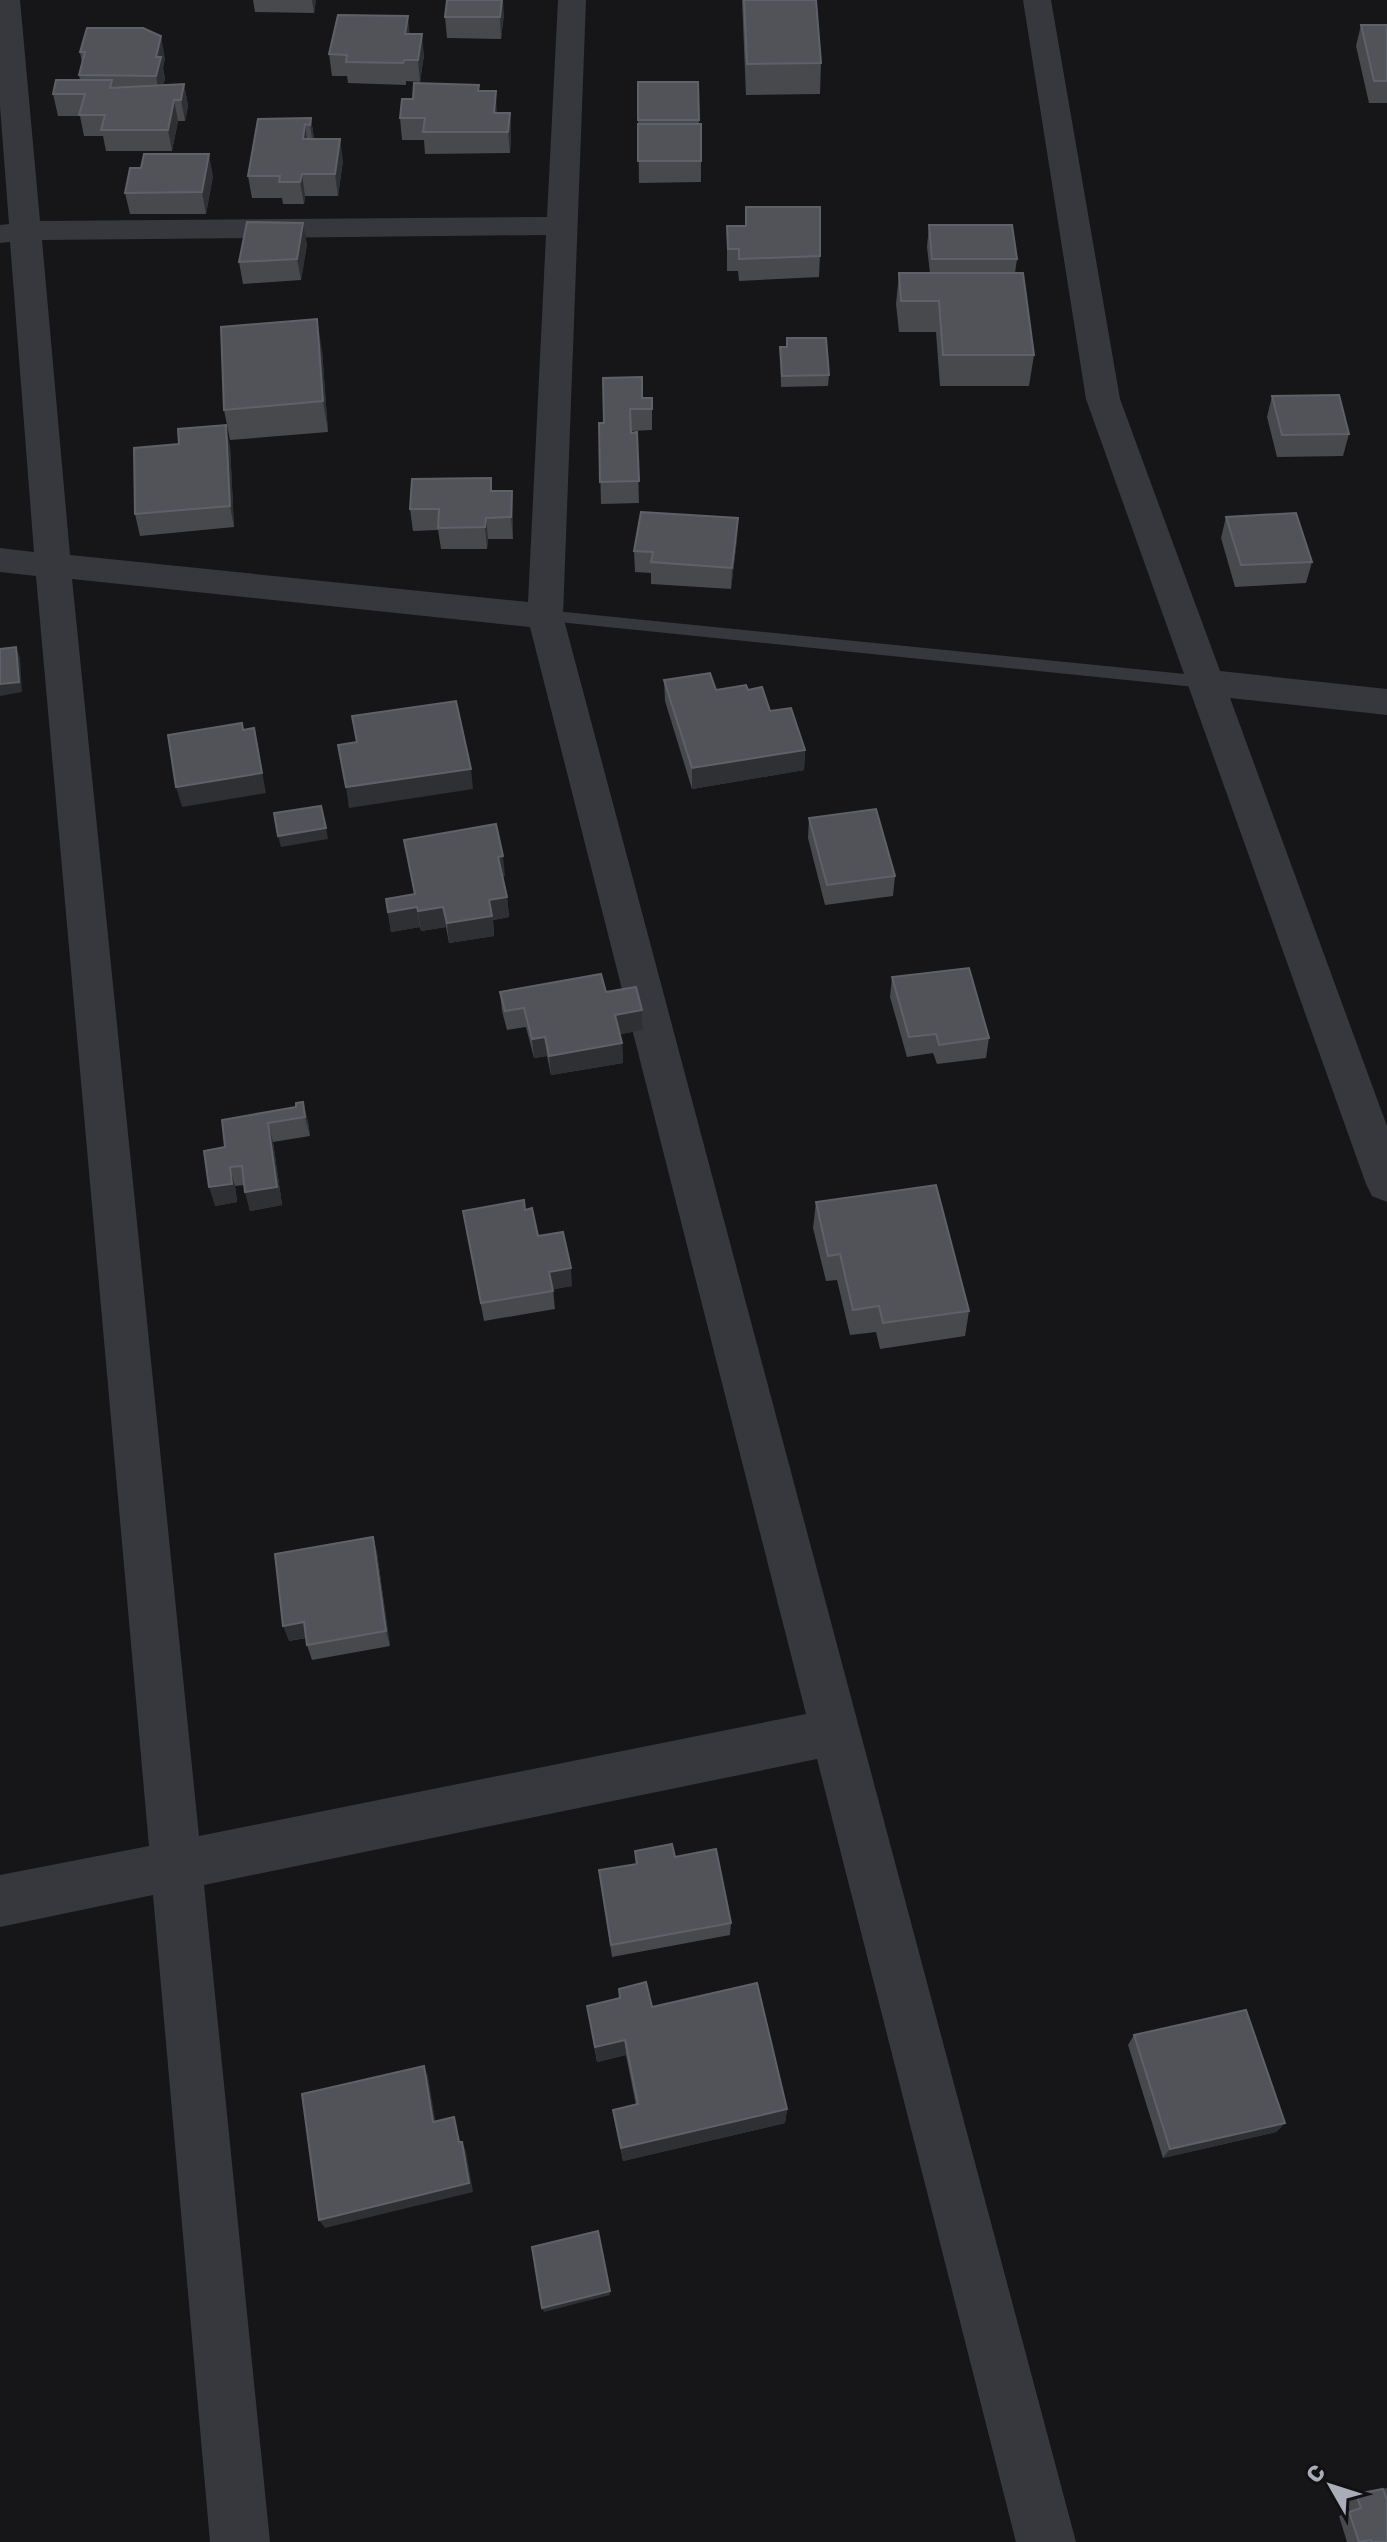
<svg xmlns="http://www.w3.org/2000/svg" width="1387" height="2542" font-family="Rubik,sans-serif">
	<rect width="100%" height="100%" fill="#161618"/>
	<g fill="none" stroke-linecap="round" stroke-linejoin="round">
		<!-- lane -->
		<polygon fill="#37383d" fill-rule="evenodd" points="545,610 1205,676 1214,682 1205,688 539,620 536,616"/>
		<!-- street -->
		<g fill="#37383d" fill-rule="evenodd">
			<path d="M0,0H20L40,221L547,217L558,0H586L563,616L1076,2542H1016L817,1759L204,1885L270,2542H210L153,1895L0,1927V1875L149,1846L36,576L0,572V548L34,552L10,242L0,243V225L9,224L0,106ZM546,235L528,602L70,555L42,240ZM72,579L530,627L806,1714L199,1836Z"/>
			<polygon points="1023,0 1051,0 1120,399 1220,671 1387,689 1387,715 1230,698 1387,1126 1387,1202 1372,1196 1366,1184 1086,399"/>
		</g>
	</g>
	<!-- wall -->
	<g fill="#47494d">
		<polygon points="253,0 316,0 314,13 255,12"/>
		<polygon points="742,0 816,0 821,63 820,94 746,95"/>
		<polygon points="504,14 501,39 447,38 445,17"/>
		<polygon points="1361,25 1387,25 1387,103 1369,103 1356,46"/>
		<polygon points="410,34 424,55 420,82 406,81 406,85 348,83 347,76 332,76 329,54"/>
		<polygon points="80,52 165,58 163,68 165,79 163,85 184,84 188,106 185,121 178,121 172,151 106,151 103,136 84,136 80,116 58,116 53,94 80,80 79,75 82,63"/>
		<polygon points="698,82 699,124 701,124 701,182 639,183 638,120"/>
		<polygon points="479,91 497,113 510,113 511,134 510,153 425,154 424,140 402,140 400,118 413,99"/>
		<polygon points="311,118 314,139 343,160 338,196 305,196 304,204 283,204 282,198 252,198 248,176"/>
		<polygon points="213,176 206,214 130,214 125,193"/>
		<polygon points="746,207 820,256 819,277 739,281 738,271 727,271 727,226 746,226"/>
		<polygon points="929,225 1017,259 1015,273 1034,355 1029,386 940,386 936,332 899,332 896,304 899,273 930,273 927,247"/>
		<polygon points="307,244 301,280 243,284 239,262"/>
		<polygon points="787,338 829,375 828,386 781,387 780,347 786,347"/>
		<polygon points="322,350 328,432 230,440 224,410"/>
		<polygon points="1272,396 1349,434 1343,456 1277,457 1267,417"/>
		<polygon points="642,398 652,398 652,430 631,431 631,433 637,432 639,503 601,504 599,423 604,423"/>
		<polygon points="230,446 234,527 140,536 135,514"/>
		<polygon points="492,491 512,491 513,512 513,539 488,539 487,549 441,549 438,530 413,531 410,509"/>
		<polygon points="1226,517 1312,562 1306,583 1235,587 1221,538"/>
		<polygon points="738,518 737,539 731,589 651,584 651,573 635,572 634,551"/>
		<polygon points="664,680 716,690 748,690 770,711 805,750 804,770 692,789 665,701"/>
		<polygon points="809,818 895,876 893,896 825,905 808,838"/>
		<polygon points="404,840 505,876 502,877 507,897 509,917 493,920 494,936 449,943 446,927 421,931 420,927 391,932 386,899 414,894"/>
		<polygon points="892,977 989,1038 986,1058 937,1064 933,1053 907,1057 890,997"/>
		<polygon points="500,992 642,1010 643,1030 620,1034 622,1043 623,1063 551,1075 547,1056 534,1058 526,1027 507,1030 502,1011"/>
		<polygon points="296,1103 308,1121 310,1136 273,1142 282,1205 250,1211 244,1185 235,1186 237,1202 215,1206 225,1147 296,1107"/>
		<polygon points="816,1202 969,1311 965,1336 880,1349 876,1332 850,1335 837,1280 826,1281 813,1228"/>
		<polygon points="525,1210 538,1236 572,1286 553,1289 555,1309 484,1321 463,1211"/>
		<polygon points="373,1537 377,1553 390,1646 312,1660 307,1645 306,1638 289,1641"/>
		<polygon points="635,1851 675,1857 731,1923 730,1935 612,1957 599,1870 636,1864"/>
		<polygon points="619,1989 652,2007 787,2109 785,2123 623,2161 613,2110 636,2105 626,2055 597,2062 587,2006 619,1999"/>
		<polygon points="1134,2035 1285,2123 1276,2132 1163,2158 1128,2045"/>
		<polygon points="1387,2488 1387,2542 1347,2542 1339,2516 1350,2512 1346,2499 1356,2494"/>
	</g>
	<!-- shaded-wall -->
	<g fill="#2f3033">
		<polygon points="312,0 316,0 314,13"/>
		<polygon points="502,0 503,0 504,14 501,39 500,17"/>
		<polygon points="408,16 410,37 405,34"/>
		<polygon points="422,34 424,55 420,82 418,60"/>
		<polygon points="161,36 165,58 163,68 165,79 160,97 156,76 156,57"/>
		<polygon points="184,84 188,106 185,121 181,100"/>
		<polygon points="496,91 497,113 496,134 494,113"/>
		<polygon points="174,100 178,121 172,151 168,130"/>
		<polygon points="510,113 511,134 510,153 508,132"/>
		<polygon points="311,118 314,140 313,146 310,125"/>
		<polygon points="305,124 308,146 303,139"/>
		<polygon points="340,139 343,160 338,196 335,174"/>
		<polygon points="209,154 213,176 206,214 202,192"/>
		<polygon points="302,174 305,196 304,204 300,182"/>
		<polygon points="303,223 307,244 301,280 297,259"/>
		<polygon points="317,319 322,350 328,432 323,401"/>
		<polygon points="226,425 230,446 234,527 230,506"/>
		<polygon points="512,491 513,512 513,539 511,517"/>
		<polygon points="486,518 488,539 487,549 485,527"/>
		<polygon points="738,518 737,539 731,589 732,568"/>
		<polygon points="16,647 20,658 22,692 0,696 0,684"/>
		<polygon points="254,728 266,793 182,807 176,787"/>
		<polygon points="805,750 804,770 692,789 692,768"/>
		<polygon points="471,769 473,789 349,808 346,787"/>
		<polygon points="326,828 328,839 281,847 278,836"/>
		<polygon points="503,856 505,876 500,877 498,857"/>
		<polygon points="507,897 509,917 493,920 494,936 449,943 447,923 489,900"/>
		<polygon points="417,907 420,927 391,932 388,912"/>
		<polygon points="443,907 446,927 421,931 418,911"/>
		<polygon points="642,1010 643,1030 616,1035 615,1015"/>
		<polygon points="545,1037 547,1056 534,1058 532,1039"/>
		<polygon points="622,1043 623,1063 551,1075 549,1056"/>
		<polygon points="303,1102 308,1121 310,1136 305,1117"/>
		<polygon points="268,1123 273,1142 282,1205 250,1211 245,1192"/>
		<polygon points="230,1167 235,1186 237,1202 215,1206 209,1187"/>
		<polygon points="571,1268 572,1286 551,1290 549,1272"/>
		<polygon points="373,1537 377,1553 390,1646 386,1631"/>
		<polygon points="304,1622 309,1637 289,1641 283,1626"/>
		<polygon points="625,2040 626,2055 597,2062 595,2047"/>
		<polygon points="424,2066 428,2076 437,2131 433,2122"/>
		<polygon points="787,2109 785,2123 623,2161 621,2148"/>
		<polygon points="1285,2123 1276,2132 1163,2158 1170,2149"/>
		<polygon points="462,2142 466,2151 473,2192 325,2228 319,2220"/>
		<polygon points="610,2291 610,2295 544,2312 542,2308"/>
	</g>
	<!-- building -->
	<g fill="#525359" stroke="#5f6168" stroke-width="2">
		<polygon points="447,0 502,0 500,17 445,17"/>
		<polygon points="744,0 816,0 821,63 747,64"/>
		<polygon points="338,15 408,16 405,34 422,34 418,60 404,60 403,63 346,62 347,55 329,54"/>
		<polygon points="1361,25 1387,25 1387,81 1374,81"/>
		<polygon points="87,28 143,28 161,36 156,57 161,57 156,76 79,75 85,52 80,52"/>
		<polygon points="56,80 112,80 110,88 184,84 181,100 174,100 168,130 101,130 105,115 79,115 85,94 53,94"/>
		<polygon points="638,82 698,82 699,120 638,120"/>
		<polygon points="414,83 479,85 478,91 496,91 494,113 510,113 508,132 423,132 425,118 400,118 402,99 413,99"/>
		<polygon points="311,118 310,125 305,124 303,139 340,139 335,174 302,174 300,182 279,182 280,176 248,176 258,119"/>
		<rect x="638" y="124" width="63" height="37"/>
		<polygon points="144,154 209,154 202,192 125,193 130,168 141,168"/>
		<polygon points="746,207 820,207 820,256 739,259 739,249 728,249 727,226 746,226"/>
		<polygon points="247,222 303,223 297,259 239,262"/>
		<polygon points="929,225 1012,225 1017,259 932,259"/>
		<polygon points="899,273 1023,273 1034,355 943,355 939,301 901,301"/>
		<polygon points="317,319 323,401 224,410 221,327"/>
		<polygon points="787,338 826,338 829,375 782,376 780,347 787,347"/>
		<polygon points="642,377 642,398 652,398 652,409 630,409 631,433 637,432 639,481 600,482 599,423 604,423 603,378"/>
		<polygon points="1339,395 1349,434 1282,435 1272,396"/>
		<polygon points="226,425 230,506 135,514 134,448 179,444 178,429"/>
		<polygon points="491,478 491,491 512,491 511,517 486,518 485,527 438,528 439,509 410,509 412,479"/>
		<polygon points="641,512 738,518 732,568 651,562 653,552 634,551"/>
		<polygon points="1296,513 1312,562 1241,565 1226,517"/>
		<polygon points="16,647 19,682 0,684 0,649"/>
		<polygon points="710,673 716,690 746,685 748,690 762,687 770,711 791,708 805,750 692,768 664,680"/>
		<polygon points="456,701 471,769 346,787 338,745 357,742 352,716"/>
		<polygon points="242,723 243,730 254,728 262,773 176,787 168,735"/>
		<polygon points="321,806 326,828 278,836 274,813"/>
		<polygon points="876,809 895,876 827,885 809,818"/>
		<polygon points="496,824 503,856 498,857 507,897 489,900 492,916 447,923 443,907 418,911 417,907 388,912 386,899 415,894 404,840"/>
		<polygon points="969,968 989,1038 939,1045 936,1034 909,1037 892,977"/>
		<polygon points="601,974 606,992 636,987 642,1010 615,1015 622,1043 549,1056 545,1037 532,1039 524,1008 505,1011 500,992"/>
		<polygon points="303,1102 305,1117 268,1123 277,1187 245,1192 242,1166 230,1167 232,1184 209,1187 204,1151 225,1147 222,1120 296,1107 296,1103"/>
		<polygon points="936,1185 969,1311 883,1323 879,1306 853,1310 840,1254 828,1256 816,1202"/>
		<polygon points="524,1200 525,1210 532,1208 538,1236 563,1232 571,1268 549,1272 553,1291 481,1303 463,1211"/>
		<polygon points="373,1537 386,1631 307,1645 304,1622 283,1626 275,1554"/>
		<polygon points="672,1844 675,1857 716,1849 731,1923 611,1945 599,1870 637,1864 635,1851"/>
		<polygon points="646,1982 652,2007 757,1983 787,2109 621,2148 613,2110 638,2104 625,2040 595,2047 587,2006 620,1998 619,1989"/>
		<polygon points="1246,2010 1285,2123 1170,2149 1134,2035"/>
		<polygon points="424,2066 433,2122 454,2117 459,2142 462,2142 469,2183 319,2220 302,2094"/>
		<polygon points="598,2231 610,2291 542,2308 532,2247"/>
		<polygon points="1383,2489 1387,2500 1387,2542 1372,2542 1371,2540 1359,2542 1349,2512 1361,2508 1356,2494"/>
	</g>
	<!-- north arrow -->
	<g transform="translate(1331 2486) rotate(309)" stroke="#111113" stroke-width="6" paint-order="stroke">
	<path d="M0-6L14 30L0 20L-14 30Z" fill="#a8adb8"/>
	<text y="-12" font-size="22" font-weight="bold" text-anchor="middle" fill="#a8adb8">С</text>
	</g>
</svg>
